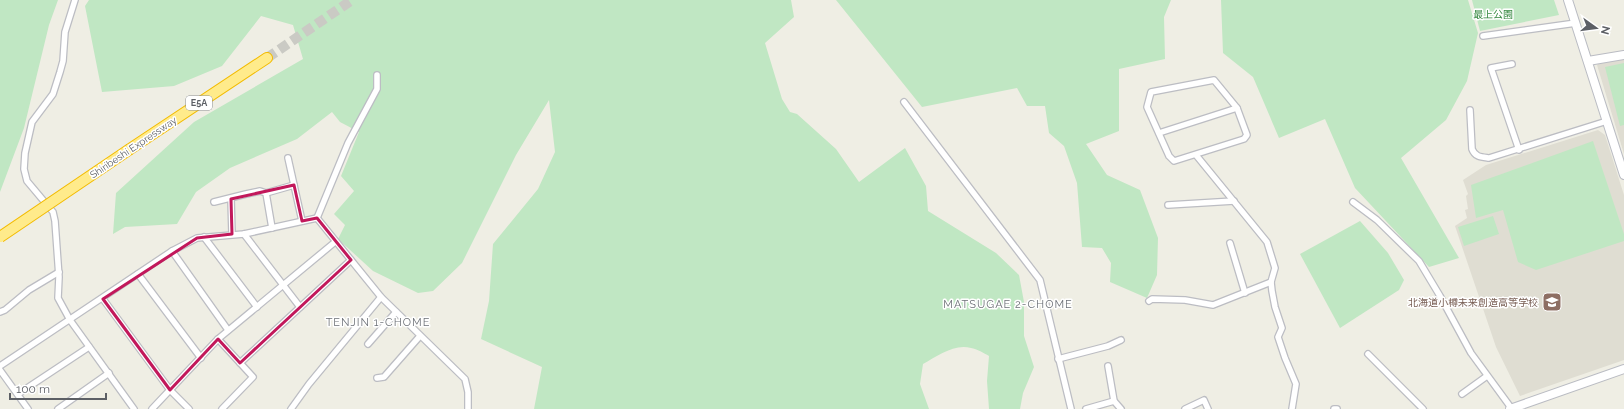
<svg xmlns="http://www.w3.org/2000/svg" width="1624" height="409" font-family="Raleway,'Noto Sans JP',sans-serif">
	<rect width="100%" height="100%" fill="#efeee4"/>
	<!-- education -->
	<g fill="#dfddd2">
		<polygon points="1624,58 1624,154 1597,65 1601,62"/>
		<polygon points="1598,130 1605,135 1624,195 1624,360 1520,396 1496,347 1455,226 1467,218 1465,210 1468,209 1466,196 1468,194 1463,180 1486,165"/>
	</g>
	<!-- green -->
	<g fill="#c0e7c3">
		<polygon points="0,0 58,0 49,25 24,128 0,192"/>
		<path d="M89,0H791L794,17L765,43L782,99L790,112L797,114L836,149L859,182L905,148L926,186L928,211L996,253L1019,275L1024,302V336L1034,367L1023,393L1020,409H989L987,381L989,356C984,353 977,349 971,348C955,343 937,356 923,364L920,384L929,409H534L542,367L481,339L489,301L493,244L538,189L555,152L549,100L516,155L462,263L433,291L418,293L373,271L338,239L345,225L334,214L354,191L341,176L359,132L340,122L332,112L297,139L230,168L196,192L177,224L125,227L113,234L116,193L194,122L303,59L293,25L261,16L222,66L174,86L102,92L85,6Z"/>
		<polygon points="836,0 1171,0 1164,17 1165,59 1119,69 1119,131 1086,144 1107,175 1140,190 1158,238 1157,275 1147,298 1110,282 1111,263 1102,248 1082,247 1077,183 1064,146 1049,133 1045,106 1027,106 1017,88 922,107"/>
		<polygon points="1221,0 1468,0 1478,33 1467,81 1446,120 1401,158 1459,258 1429,267 1355,188 1325,119 1279,138 1253,77 1223,53"/>
		<polygon points="1472,0 1554,0 1559,15 1480,31"/>
		<polygon points="1624,63 1624,125 1620,126 1605,67"/>
		<polygon points="1593,141 1624,234 1624,241 1536,270 1518,262 1503,210 1476,218 1471,185"/>
		<polygon points="1493,216 1499,234 1464,246 1458,227"/>
		<polygon points="1360,221 1388,253 1404,280 1399,290 1340,328 1300,254"/>
	</g>
	<g fill="none" stroke-linecap="round" stroke-linejoin="round">
		<!-- highway-tunnel -->
		<polyline stroke="#cacac4" stroke-width="10" stroke-dasharray="10 5" stroke-linecap="butt" points="267,58 352,0"/>
		<!-- street casing -->
		<g stroke="#bcbdc3" stroke-width="8">
			<g id="street">
				<polyline points="75,0 65,32 63,61 60,72 53,94 32,122 25,153 24,169 27,181 53,212 55,221 59,277 58,298 70,320 134,409"/>
				<polyline points="1483,36 1576,23"/>
				<polyline points="1512,64 1491,68 1519,150"/>
				<polygon points="1214,80 1237,108 1247,135 1244,139 1174,161 1169,156 1147,107 1151,92"/>
				<polyline points="904,102 1040,280 1071,409"/>
				<path d="M1470,110L1472,149C1475,157 1481,157 1489,158L1607,121"/>
				<polyline points="1159,133 1237,108"/>
				<polyline points="1196,155 1267,242 1275,268 1271,282 1272,291 1275,307 1282,328 1278,337 1285,358 1296,384 1292,409"/>
				<polyline points="288,158 302,221"/>
				<polyline points="266,193 272,228"/>
				<polyline points="231,199 232,234"/>
				<polyline points="214,202 246,194 260,191 266,193 294,185"/>
				<polyline points="1353,202 1377,220 1419,261 1440,296 1471,353 1512,409"/>
				<polyline points="1168,205 1234,201"/>
				<polyline points="317,218 381,297 465,379 468,392 468,409"/>
				<polyline points="317,218 348,143 377,89 377,75"/>
				<polyline points="244,234 300,307"/>
				<polyline points="204,237 257,307"/>
				<polyline points="1230,243 1245,293"/>
				<polyline points="172,251 228,330"/>
				<polyline points="138,274 201,358"/>
				<polyline points="103,299 170,390 189,409"/>
				<polyline points="1149,301 1152,299 1185,300 1213,305 1271,282"/>
				<polyline points="0,312 5,310 29,290 59,272"/>
				<polyline points="218,339 253,377 222,409"/>
				<polyline points="368,344 396,312"/>
				<polyline points="1368,354 1423,409"/>
				<polyline points="1058,359 1108,346 1121,340"/>
				<polyline points="240,363 351,260"/>
				<polyline points="0,366 172,251 197,238 244,234 317,218"/>
				<polyline points="1108,366 1114,401 1121,409"/>
				<polyline points="0,370 28,409"/>
				<polyline points="377,378 384,377 420,336"/>
				<polyline points="18,394 89,347"/>
				<polyline points="1462,394 1487,376"/>
				<polyline points="58,409 109,373"/>
				<polyline points="152,409 218,339 335,242"/>
				<polyline points="291,409 309,384 381,297"/>
				<polyline points="1086,409 1114,401"/>
				<polyline points="1185,409 1204,400 1208,409"/>
				<polyline points="1334,409 1337,409"/>
			</g>
		</g>
		<!-- secondary casing -->
		<g stroke="#babcc3" stroke-width="10">
			<g id="secondary">
				<polyline points="1568,0 1624,175"/>
				<polyline points="1588,61 1624,55"/>
				<polyline points="1510,409 1624,369"/>
			</g>
		</g>
		<!-- highway casing -->
		<g stroke="#f3bb00" stroke-width="12">
			<polyline id="highway" points="130,149 267,58"/>
		</g>
		<!-- street -->
		<use href="#street" stroke="#fff" stroke-width="5.5"/>
		<!-- secondary -->
		<use href="#secondary" stroke="#fff" stroke-width="8"/>
		<!-- highway -->
		<use href="#highway" stroke="#ffeb8b" stroke-width="10"/>
		<!-- highway-bridge casing -->
		<g stroke="#f3bb00" stroke-width="12" stroke-linecap="butt">
			<polyline id="highway-bridge" points="0,237 130,149"/>
		</g>
		<!-- highway-bridge -->
		<use href="#highway-bridge" stroke="#ffeb8b" stroke-width="10"/>
	</g>
	<!-- marked area -->
	<path fill="none" stroke="#c2185b" stroke-width="3" stroke-linejoin="round" d="M294,185L302,221L317,218L351,260L240,363L218,339L170,390L103,299L197,238L232,234L231,199Z"/>
	<!-- icons -->
	<defs>
		<g id="school-square" transform="scale(1)"><rect x="-9" y="-9" width="18" height="18" rx="4" fill="#8d6e63" stroke="#fff"/><path d="M0-5L7-2L0 1L-7-2ZM-4 1L0 2.5L4 1V4Q0 6-4 4Z" fill="#fff"/></g>
	</defs>
	<g fill-rule="evenodd">
		<use href="#school-square" x="1552" y="302"/>
	</g>
	<g text-anchor="middle" stroke-width="3" stroke-linejoin="round" paint-order="stroke">
		<!-- shield labels -->
		<rect fill="#fff" stroke="#8d8f93" stroke-width="1" x="186" y="96" width="26" height="14" rx="3"/>
		<g font-size="9" font-weight="bold" fill="#5c5f65">
			<text x="199" y="106">E5A</text>
		</g>
		<!-- park labels -->
		<g font-size="10" fill="#32863d" stroke="#fff">
			<text x="1493" y="18">最上公園</text>
		</g>
		<!-- street labels -->
		<g font-size="10" fill="#5c5f65" stroke="#fff">
			<text transform="translate(133 147) rotate(-34)" y="4">Shiribeshi Expressway</text>
		</g>
		<!-- education labels -->
		<g font-size="10" fill="#785e54" stroke="#fff" text-anchor="end">
			<text x="1538" y="306">北海道小樽未来創造高等学校</text>
		</g>
		<!-- neighbourhood labels -->
		<g font-size="11" letter-spacing="1" fill="#6d7177" stroke="#fff">
			<text x="1008" y="308">MATSUGAE 2-CHOME</text>
			<text x="378" y="326">TENJIN 1-CHOME</text>
		</g>
	</g>
	<!-- north arrow -->
	<g transform="translate(1596 28) rotate(104)" stroke="#ffffff" stroke-width="3" paint-order="stroke">
	<path d="M0-3L7 15L0 10L-7 15Z" fill="#5c5f65"/>
	<text y="-6" font-size="11" font-weight="bold" text-anchor="middle" fill="#5c5f65">N</text>
	</g>
	<!-- scale -->
	<path d="M10 393v6h96v-6" fill="none" stroke="#5c5f65" stroke-width="2"/>
	<text x="16" y="393" font-size="12" fill="#5c5f65" stroke="#ffffff" stroke-width="3" paint-order="stroke">100 m</text>
</svg>
